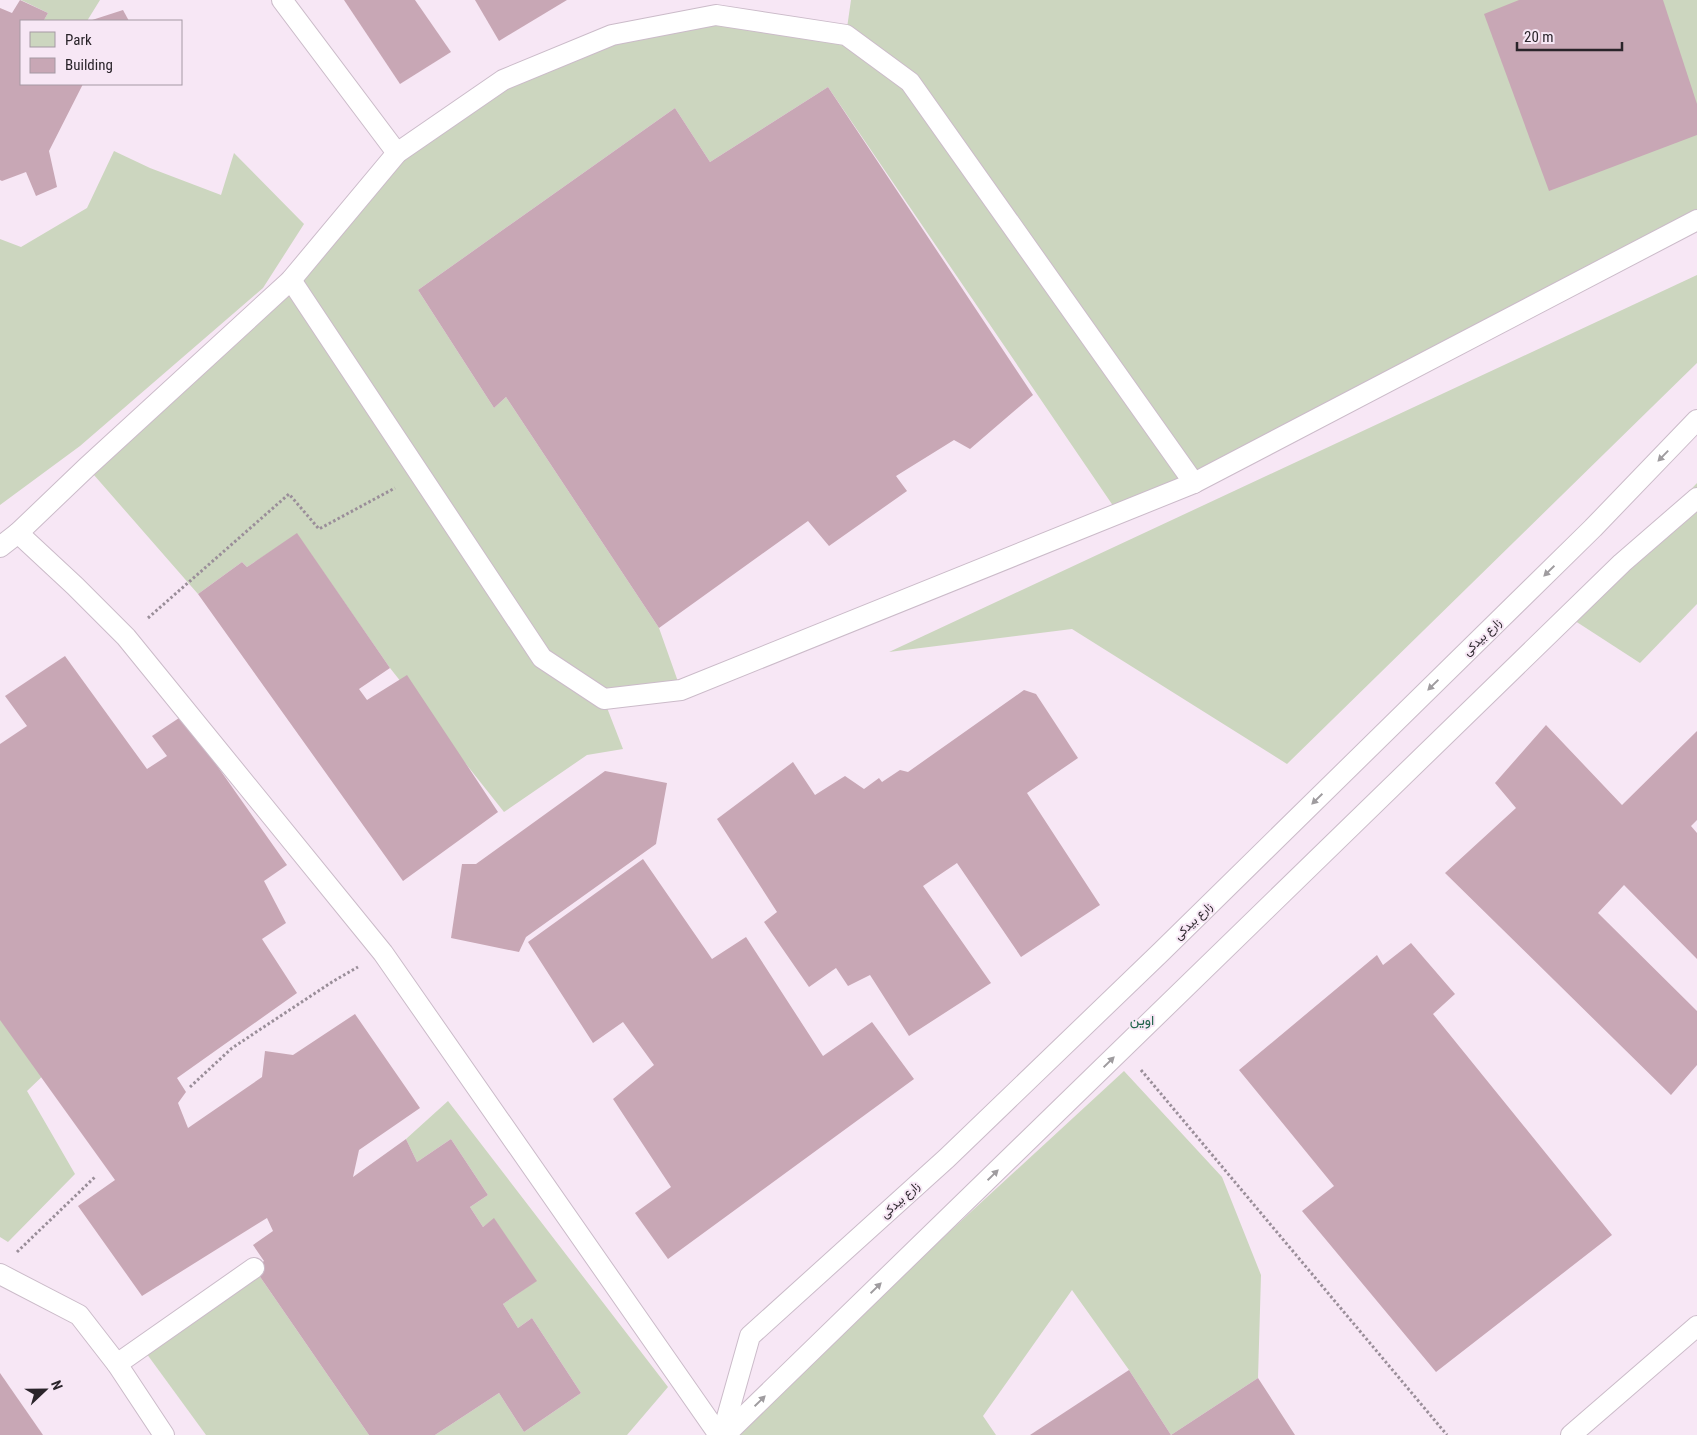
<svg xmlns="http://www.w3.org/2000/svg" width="1697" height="1435" font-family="'Roboto Condensed',Vazirmatn,sans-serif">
	<rect width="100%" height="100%" fill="#f7e7f5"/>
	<!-- green -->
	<g fill="#ccd6bf">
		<polygon points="21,0 100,0 87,21 47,21 44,20 48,13"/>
		<polygon points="851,0 1697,0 1697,220 1118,513 828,87 710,162 675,108 418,290 494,408 506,397 659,628 681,690 604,700 623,749 587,755 504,812 390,668 297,534 247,567 242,562 198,594 87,467 291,280 397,153 503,80 612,35 716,15 846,35"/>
		<polygon points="114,151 150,168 221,195 234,153 304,224 263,288 80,446 0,505 0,239 21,247 87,208"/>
		<polygon points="1697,275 1697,363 1287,764 1072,629 889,652"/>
		<polygon points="1697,483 1697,604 1640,663 1569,617"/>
		<polygon points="0,1000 50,1069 27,1091 75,1174 8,1242 0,1237"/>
		<polygon points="1124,1071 1222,1177 1261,1275 1258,1378 1171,1435 1129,1370 1072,1290 983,1416 996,1435 725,1435 784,1384"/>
		<polygon points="448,1101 668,1387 627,1435 435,1435 499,1393 524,1432 581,1393 532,1318 518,1328 503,1304 536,1281 494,1219 483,1227 470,1207 488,1195 451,1139 417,1162 406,1139"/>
		<polygon points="254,1268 369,1435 206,1435 141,1346"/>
	</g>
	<!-- building -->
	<g fill="#c8a7b5">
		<polygon points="20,0 48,13 44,20 47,21 21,21 21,84 83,84 49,151 57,187 36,196 26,172 2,181 0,180 0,8 12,13"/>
		<polygon points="344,0 415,0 451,52 400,84"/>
		<polygon points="475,0 567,0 499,41"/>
		<polygon points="1519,0 1663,0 1697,104 1697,135 1549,191 1484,14"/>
		<polygon points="123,10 129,21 89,21"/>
		<polygon points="828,87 1033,395 970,449 954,440 896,476 907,491 829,546 808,521 659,628 506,397 494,408 418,290 675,108 710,162"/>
		<polygon points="297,533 390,668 359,689 367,700 407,675 498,812 403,881 198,594 242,562 247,567"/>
		<polygon points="65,656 147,769 167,756 152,736 182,716 287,865 264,881 286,923 262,939 297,993 177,1078 186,1092 178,1103 188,1128 262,1077 265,1051 293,1055 355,1014 420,1108 359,1150 353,1177 406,1139 417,1162 451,1139 488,1195 470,1207 483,1227 494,1218 537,1281 503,1304 518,1328 532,1318 581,1393 524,1432 499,1393 435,1435 369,1435 254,1268 264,1261 253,1245 273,1231 267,1218 142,1296 78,1206 115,1180 0,1020 0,744 27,726 5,696"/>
		<polygon points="1024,690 1036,694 1078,758 1027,793 1100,905 1021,957 957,863 923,886 991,983 909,1036 870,975 848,986 836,968 809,987 764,922 777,912 717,819 793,762 815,795 845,776 864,789 879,778 882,782 900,770 908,772"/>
		<polygon points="1546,725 1622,805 1697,731 1697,820 1691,826 1697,833 1697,959 1624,885 1598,913 1697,1011 1697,1065 1671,1095 1445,873 1516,808 1495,783"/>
		<polygon points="605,771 667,783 656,844 526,937 519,952 451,938 462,864 476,864"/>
		<polygon points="643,859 712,959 746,937 823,1056 872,1022 914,1079 668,1259 635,1213 671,1187 613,1099 654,1065 623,1022 593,1043 528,942"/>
		<polygon points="1411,943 1455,994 1433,1014 1612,1235 1436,1372 1302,1211 1334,1186 1239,1070 1377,955 1383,965"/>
		<polygon points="1129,1370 1171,1435 1258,1378 1295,1435 1030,1435"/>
		<polygon points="0,1373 43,1435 0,1435"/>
	</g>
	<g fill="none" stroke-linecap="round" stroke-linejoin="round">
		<!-- service casing -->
		<g stroke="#cbbbc9" stroke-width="22">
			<g id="service">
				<polyline points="282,0 397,153"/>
				<polyline points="291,280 542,658 604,699 681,690 1194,483 1697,220"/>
				<polyline points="18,533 75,586 126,637 383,953 719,1435"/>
				<polyline points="0,547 18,533 87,467 291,280 397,153 503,80 612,35 716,15 846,35 910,82 1194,483"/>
				<polyline points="0,1274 79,1315 117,1364 164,1435"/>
				<polyline points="117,1364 254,1268"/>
				<polyline points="722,1435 750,1336 947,1158 1161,952 1593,528 1697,420"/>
				<polyline points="725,1435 1622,563 1697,498"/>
				<polyline points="1571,1435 1697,1326"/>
			</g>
		</g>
		<!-- path -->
		<g stroke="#9a8e99" stroke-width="3" stroke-dasharray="2.5 2.5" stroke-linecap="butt">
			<polyline points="148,618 289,494 319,529 395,488"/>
			<polyline points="1141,1070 1447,1435"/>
			<polyline points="190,1087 232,1048 332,982 358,967"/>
			<polyline points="17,1252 96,1176"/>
		</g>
		<!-- service -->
		<use href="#service" stroke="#fff" stroke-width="20"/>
	</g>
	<!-- one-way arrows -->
	<defs><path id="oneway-solid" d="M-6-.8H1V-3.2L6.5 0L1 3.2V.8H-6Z" transform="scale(1.25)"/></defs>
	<g fill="#9f9c9f">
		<use href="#oneway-solid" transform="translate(1663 456) rotate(134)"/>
		<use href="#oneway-solid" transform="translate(1549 571) rotate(136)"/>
		<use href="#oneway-solid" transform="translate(1433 685) rotate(136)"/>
		<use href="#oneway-solid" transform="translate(1317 799) rotate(136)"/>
		<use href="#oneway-solid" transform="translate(1109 1062) rotate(-44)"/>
		<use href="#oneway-solid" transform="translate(993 1175) rotate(-44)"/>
		<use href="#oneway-solid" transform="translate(876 1288) rotate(-44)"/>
		<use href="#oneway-solid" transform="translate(760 1401) rotate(-44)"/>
	</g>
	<g text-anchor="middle" stroke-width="4" stroke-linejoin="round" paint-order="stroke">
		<!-- street labels -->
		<g font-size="12" fill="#2a242a" stroke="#f7e7f5">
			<text transform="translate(1482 637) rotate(-44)" y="4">زارع بیدکی</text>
			<text transform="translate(1193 921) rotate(-44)" y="4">زارع بیدکی</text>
			<text transform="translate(900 1200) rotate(-42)" y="4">زارع بیدکی</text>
		</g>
		<!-- neighbourhood labels -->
		<g font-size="14" fill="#1e6249" stroke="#f7e7f5">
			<text x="1142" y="1025">اوین</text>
		</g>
	</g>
	<!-- legend -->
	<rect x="20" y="20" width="162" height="65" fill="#f7e7f5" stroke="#a599a4"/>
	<rect x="30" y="32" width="25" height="15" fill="#ccd6bf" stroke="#a599a4"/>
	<text x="65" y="45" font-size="15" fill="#2a242a">Park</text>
	<rect x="30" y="58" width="25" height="15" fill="#c8a7b5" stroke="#a599a4"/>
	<text x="65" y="70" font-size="15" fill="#2a242a">Building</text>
	<!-- north arrow -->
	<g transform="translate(45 1390) rotate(68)" stroke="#f7e7f5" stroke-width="4" paint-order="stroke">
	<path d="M0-4L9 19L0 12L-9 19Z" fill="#2a242a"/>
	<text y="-8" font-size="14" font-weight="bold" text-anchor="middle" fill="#2a242a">N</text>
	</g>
	<!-- scale -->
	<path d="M1517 42v8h105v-8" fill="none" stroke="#2a242a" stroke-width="2.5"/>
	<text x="1524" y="42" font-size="15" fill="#2a242a" stroke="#f7e7f5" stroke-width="4" paint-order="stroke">20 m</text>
</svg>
